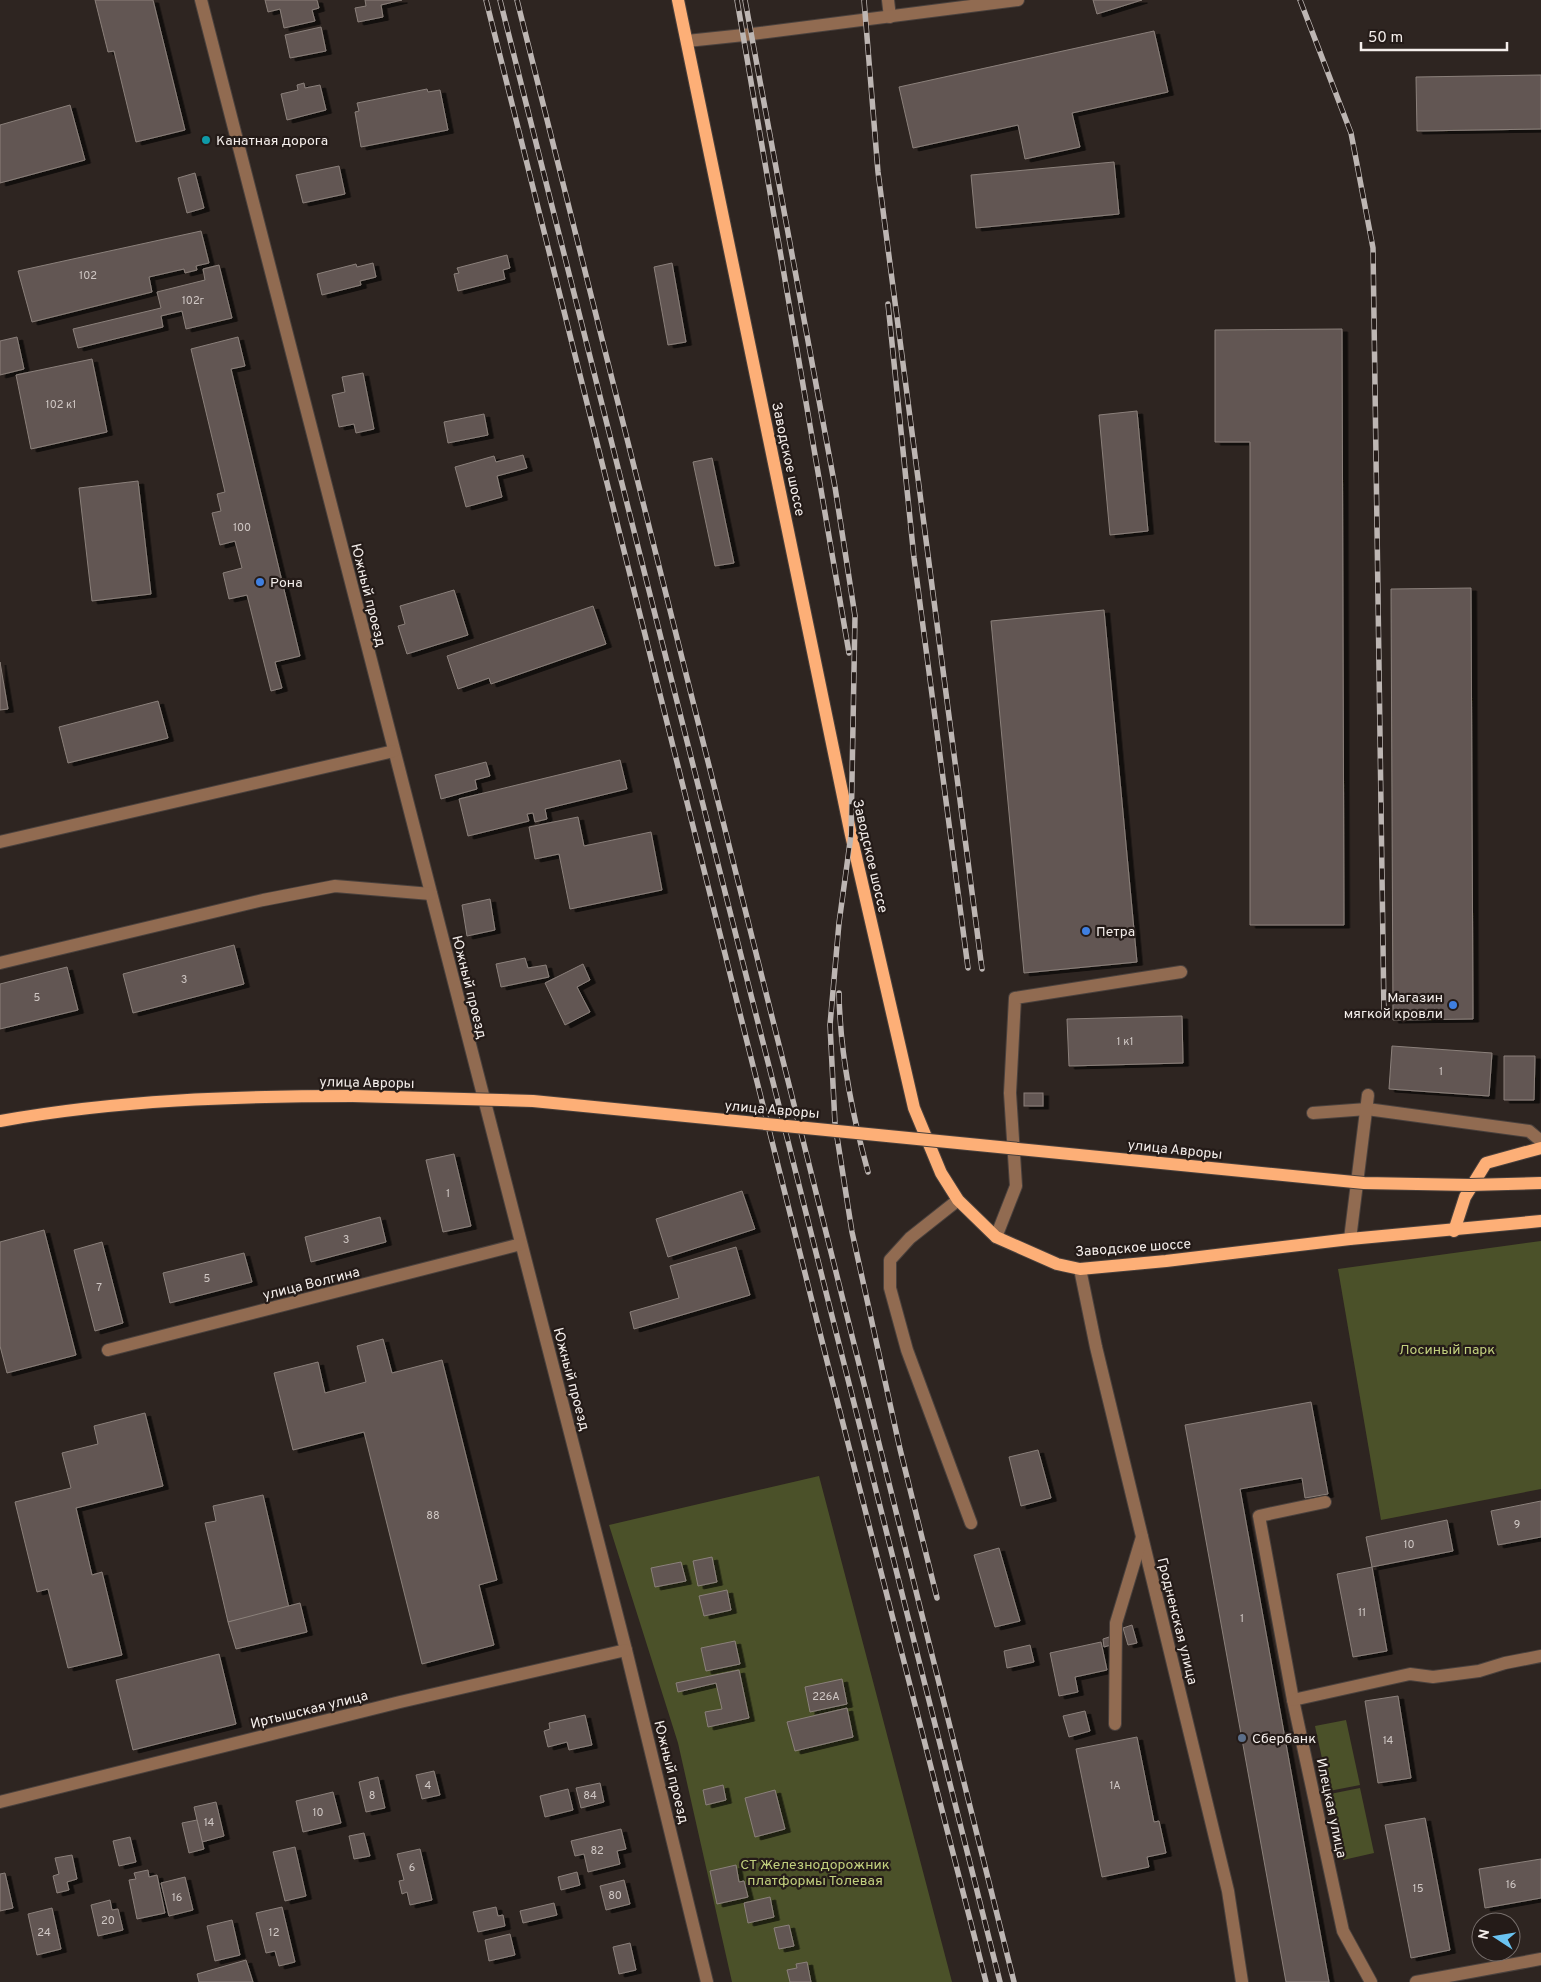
<svg xmlns="http://www.w3.org/2000/svg" width="1541" height="1982" font-family="Overpass,sans-serif">
	<defs>
		<filter id="shadow"><feDropShadow dx="5.5" dy="3" stdDeviation="0" flood-color="#0009"/></filter>
	</defs>
	<rect width="100%" height="100%" fill="#2e2521"/>
	<!-- green -->
	<g fill="#4b5129">
		<polygon points="1541,1241 1541,1489 1381,1520 1338,1269"/>
		<polygon points="819,1476 952,1982 732,1982 678,1743 609,1525"/>
		<polygon points="1346,1720 1360,1785 1329,1791 1315,1726"/>
		<polygon points="1360,1788 1374,1853 1343,1860 1330,1794"/>
	</g>
	<!-- building -->
	<g fill="#625753" stroke="#8b807b" filter="url(#shadow)">
		<polygon points="95,0 153,0 185,130 136,142 114,51 108,52"/>
		<polygon points="265,0 317,0 319,8 312,10 315,21 284,28 280,9 268,12"/>
		<polygon points="365,0 402,0 381,5 383,17 358,22 355,8 366,6"/>
		<polygon points="1093,0 1142,0 1097,14"/>
		<polygon points="321,27 326,51 290,58 285,35"/>
		<polygon points="1154,31 1168,92 1072,113 1080,147 1025,159 1018,125 913,148 899,87"/>
		<polygon points="1541,75 1541,129 1417,131 1416,77"/>
		<polygon points="304,83 305,88 320,85 326,110 287,120 281,94 298,90 297,85"/>
		<polygon points="427,89 428,92 440,90 448,130 361,147 355,112 359,111 357,103"/>
		<polygon points="70,105 85,160 0,183 0,125"/>
		<polygon points="1114,162 1119,214 976,228 971,175"/>
		<polygon points="339,166 345,194 303,203 296,175"/>
		<polygon points="195,173 204,208 187,213 178,178"/>
		<polygon points="201,231 209,263 196,266 197,270 185,273 184,269 149,277 152,292 32,322 18,271"/>
		<polygon points="507,255 510,268 503,270 505,279 458,291 454,274 459,273 457,268"/>
		<polygon points="373,263 376,277 360,281 361,285 322,295 317,274 356,264 357,267"/>
		<polygon points="672,263 686,342 668,345 654,267"/>
		<polygon points="219,265 232,318 186,329 182,311 161,316 163,327 78,348 73,329 161,308 157,292 205,280 203,269"/>
		<polygon points="1342,329 1344,925 1250,925 1250,442 1215,442 1215,330"/>
		<polygon points="17,337 24,369 0,375 0,341"/>
		<polygon points="238,337 245,366 231,369 300,656 275,662 282,688 271,691 247,595 229,599 223,573 242,568 235,541 220,545 212,513 221,511 217,494 225,492 191,349"/>
		<polygon points="92,359 107,432 31,449 16,375"/>
		<polygon points="363,373 374,429 356,433 354,424 339,427 332,395 345,392 342,377"/>
		<polygon points="1137,411 1148,531 1110,535 1099,415"/>
		<polygon points="484,414 488,435 448,443 444,422"/>
		<polygon points="523,455 527,468 497,476 502,497 466,507 455,467 494,456 496,462"/>
		<polygon points="712,458 734,563 715,566 693,462"/>
		<polygon points="138,481 151,594 92,601 79,488"/>
		<polygon points="1471,588 1473,1019 1393,1020 1391,589"/>
		<polygon points="454,590 468,635 407,654 398,626 405,624 400,606"/>
		<polygon points="593,606 606,644 491,684 489,678 458,689 447,656"/>
		<polygon points="1104,610 1137,962 1024,973 991,621"/>
		<polygon points="0,662 8,709 0,710"/>
		<polygon points="158,701 168,738 68,763 59,727"/>
		<polygon points="620,760 627,789 545,809 547,819 535,822 533,813 527,814 529,821 468,836 459,799"/>
		<polygon points="486,762 490,776 475,780 477,789 441,799 435,775"/>
		<polygon points="578,817 584,846 651,832 662,890 570,909 559,854 535,859 529,827"/>
		<polygon points="490,899 495,930 467,936 462,905"/>
		<polygon points="234,945 244,984 133,1013 123,974"/>
		<polygon points="525,958 528,968 546,965 549,977 501,987 496,964"/>
		<polygon points="583,964 590,980 577,987 590,1012 565,1025 545,983"/>
		<polygon points="67,967 78,1010 0,1029 0,984"/>
		<polygon points="1182,1016 1183,1063 1069,1066 1067,1019"/>
		<polygon points="1392,1046 1492,1053 1489,1096 1389,1089"/>
		<polygon points="1504,1056 1535,1056 1534,1100 1504,1100"/>
		<rect x="1024" y="1093" width="19" height="13"/>
		<polygon points="454,1154 471,1226 443,1232 426,1160"/>
		<polygon points="742,1191 755,1229 668,1257 656,1219"/>
		<polygon points="380,1217 386,1242 311,1262 305,1237"/>
		<polygon points="44,1230 76,1355 7,1373 0,1346 0,1242"/>
		<polygon points="102,1242 123,1323 95,1331 74,1250"/>
		<polygon points="736,1247 750,1295 634,1329 630,1312 679,1298 670,1266"/>
		<polygon points="244,1253 252,1282 170,1303 163,1273"/>
		<polygon points="383,1339 392,1373 442,1360 497,1580 479,1585 494,1645 422,1664 364,1432 293,1450 274,1373 318,1362 325,1393 366,1382 357,1346"/>
		<polygon points="1311,1402 1328,1494 1305,1498 1302,1478 1240,1489 1329,1982 1286,1982 1185,1425"/>
		<polygon points="145,1413 163,1486 76,1508 92,1575 102,1572 122,1655 68,1668 48,1589 37,1592 15,1502 71,1488 62,1453 98,1444 94,1426"/>
		<polygon points="1038,1450 1051,1498 1021,1506 1009,1457"/>
		<polygon points="263,1495 289,1608 228,1622 205,1523 216,1521 213,1506"/>
		<polygon points="1541,1501 1541,1537 1498,1545 1491,1511"/>
		<polygon points="1447,1520 1453,1551 1372,1567 1366,1537"/>
		<polygon points="999,1548 1020,1621 995,1627 974,1555"/>
		<polygon points="712,1557 717,1582 698,1586 693,1561"/>
		<polygon points="681,1562 686,1581 655,1587 651,1568"/>
		<polygon points="1372,1567 1387,1651 1353,1657 1337,1574"/>
		<polygon points="727,1590 731,1610 704,1616 699,1596"/>
		<polygon points="300,1603 307,1632 236,1649 228,1622"/>
		<polygon points="1132,1625 1137,1643 1128,1645 1123,1628"/>
		<polygon points="1109,1637 1111,1645 1104,1647 1103,1639"/>
		<polygon points="735,1641 740,1664 706,1671 701,1648"/>
		<polygon points="1101,1642 1107,1670 1075,1677 1078,1692 1059,1696 1050,1653"/>
		<polygon points="1030,1645 1034,1662 1007,1668 1004,1651"/>
		<polygon points="219,1654 236,1724 133,1750 116,1680"/>
		<polygon points="739,1670 749,1718 708,1727 705,1712 722,1709 716,1683 678,1692 676,1683"/>
		<polygon points="842,1679 847,1704 810,1712 805,1687"/>
		<polygon points="1398,1696 1411,1778 1378,1783 1365,1701"/>
		<polygon points="847,1708 853,1737 795,1751 787,1722"/>
		<polygon points="1085,1711 1090,1731 1069,1737 1063,1716"/>
		<polygon points="585,1715 592,1745 569,1750 567,1742 548,1747 544,1731 550,1729 549,1723"/>
		<polygon points="1137,1737 1154,1822 1159,1821 1166,1853 1147,1857 1149,1867 1102,1877 1076,1749"/>
		<polygon points="434,1771 440,1795 422,1799 416,1775"/>
		<polygon points="378,1777 385,1808 366,1812 359,1782"/>
		<polygon points="600,1783 604,1802 581,1808 576,1788"/>
		<polygon points="723,1785 726,1800 706,1805 703,1790"/>
		<polygon points="568,1789 573,1810 545,1817 540,1796"/>
		<polygon points="775,1790 785,1829 755,1837 745,1798"/>
		<polygon points="333,1792 341,1823 303,1832 296,1801"/>
		<polygon points="216,1802 224,1836 202,1842 194,1807"/>
		<polygon points="1425,1818 1450,1950 1411,1958 1385,1825"/>
		<polygon points="197,1820 204,1849 189,1853 182,1823"/>
		<polygon points="621,1829 626,1849 617,1851 620,1864 588,1872 584,1854 575,1856 571,1841"/>
		<polygon points="364,1833 370,1856 354,1859 349,1836"/>
		<polygon points="130,1837 136,1862 119,1866 113,1841"/>
		<polygon points="295,1847 306,1896 285,1901 273,1852"/>
		<polygon points="420,1849 432,1900 410,1905 407,1892 402,1894 399,1881 404,1880 397,1854"/>
		<polygon points="72,1855 77,1879 67,1882 69,1890 57,1893 53,1876 59,1874 55,1858"/>
		<polygon points="1541,1859 1541,1898 1485,1908 1479,1869"/>
		<polygon points="736,1865 739,1882 744,1881 748,1897 717,1904 710,1871"/>
		<polygon points="148,1870 149,1877 157,1875 165,1913 137,1919 129,1880 136,1879 134,1873"/>
		<polygon points="577,1872 580,1885 561,1890 558,1877"/>
		<polygon points="5,1873 13,1908 0,1911 0,1874"/>
		<polygon points="185,1877 193,1910 169,1916 161,1883"/>
		<polygon points="624,1880 630,1904 606,1910 600,1886"/>
		<polygon points="770,1897 774,1917 748,1923 744,1903"/>
		<polygon points="110,1900 112,1910 118,1909 123,1930 98,1936 91,1905"/>
		<polygon points="554,1903 557,1915 523,1923 520,1911"/>
		<polygon points="282,1907 295,1962 279,1966 275,1951 266,1953 256,1913"/>
		<polygon points="496,1907 498,1916 503,1915 505,1926 478,1932 473,1912"/>
		<polygon points="52,1908 61,1949 37,1955 28,1914"/>
		<polygon points="232,1920 240,1955 215,1961 207,1926"/>
		<polygon points="789,1925 794,1946 779,1949 774,1928"/>
		<polygon points="510,1934 515,1955 489,1961 485,1940"/>
		<polygon points="630,1943 636,1970 619,1974 613,1947"/>
		<polygon points="246,1960 253,1982 199,1982 197,1974"/>
		<polygon points="807,1962 811,1982 790,1982 787,1970 797,1968 796,1964"/>
	</g>
	<g fill="none" stroke-linecap="round" stroke-linejoin="round">
		<!-- minor casing -->
		<g stroke="#4a413d" stroke-width="14">
			<g id="minor">
				<polyline points="201,0 626,1650 707,1982"/>
				<polyline points="888,0 890,17"/>
				<polyline points="687,41 744,35 1018,0"/>
				<polyline points="0,842 394,751"/>
				<polyline points="0,963 263,900 335,886 431,894"/>
				<polyline points="1313,1113 1367,1109 1529,1131 1541,1141"/>
				<polyline points="958,1200 910,1238 890,1260 890,1288 907,1350 971,1523"/>
				<polyline points="996,1237 1016,1186 1010,1093 1015,998 1181,972"/>
				<polyline points="1350,1239 1368,1095"/>
				<polyline points="1080,1269 1096,1347 1228,1891 1242,1982"/>
				<polyline points="108,1350 521,1244"/>
				<polyline points="1325,1502 1259,1516 1293,1700 1343,1931 1371,1982"/>
				<polyline points="1293,1700 1410,1674 1433,1677 1479,1671 1505,1663 1541,1656"/>
				<polyline points="1115,1724 1116,1623 1142,1537"/>
				<polyline points="0,1802 400,1702 626,1650"/>
				<polyline points="1416,1982 1541,1959"/>
			</g>
		</g>
		<!-- major casing -->
		<g stroke="#4a413d" stroke-width="14">
			<g id="major">
				<polyline points="678,0 851,835 914,1108 941,1173 958,1200 996,1237 1057,1264 1080,1269 1166,1261 1350,1239 1541,1221"/>
				<path d="M0,1121C117,1100 235,1096 353,1096"/>
				<polyline points="1454,1231 1465,1197 1486,1163 1541,1148"/>
			</g>
		</g>
		<!-- minor -->
		<use href="#minor" stroke="#916b51" stroke-width="12"/>
		<!-- major -->
		<use href="#major" stroke="#fdaf77" stroke-width="12"/>
		<!-- rail casing -->
		<g stroke="#bdb6b3" stroke-width="5.5">
			<g id="rail">
				<polyline points="486,0 829,1369 986,1982"/>
				<polyline points="500,0 1000,1982"/>
				<polyline points="517,0 1014,1982"/>
				<polyline points="737,0 849,653"/>
				<polyline points="745,0 835,487 855,616 851,835 839,923 830,1025 835,1124 852,1232 900,1449 937,1598"/>
				<polyline points="864,0 878,172 982,969"/>
				<polyline points="1300,0 1351,133 1373,248 1384,1015"/>
				<polyline points="888,304 914,558 968,968"/>
				<path d="M839,993C840,1054 852,1114 868,1172"/>
			</g>
		</g>
		<!-- rail -->
		<use href="#rail" stroke="#241b18" stroke-width="4" stroke-dasharray="11" stroke-linecap="butt"/>
		<!-- major-bridge casing -->
		<g stroke="#4a413d" stroke-width="14" stroke-linecap="butt">
			<polyline id="major-bridge" points="353,1096 533,1101 1364,1183 1470,1185 1541,1183"/>
		</g>
		<!-- major-bridge -->
		<use href="#major-bridge" stroke="#fdaf77" stroke-width="12"/>
	</g>
	<!-- markers -->
	<circle fill="#0f9aa8" stroke="#241b18" stroke-width="2" cx="206" cy="140" r="5"/>
	<g fill="#3f7fe0" stroke="#241b18" stroke-width="2">
		<circle cx="260" cy="582" r="5"/>
		<circle cx="1086" cy="931" r="5"/>
		<circle cx="1453" cy="1005" r="5"/>
	</g>
	<circle fill="#5c6f8a" stroke="#241b18" stroke-width="2" cx="1242" cy="1738" r="5"/>
	<g text-anchor="middle" stroke-width="4.5" stroke-linejoin="round" paint-order="stroke">
		<!-- number labels -->
		<g font-size="11" fill="#d0c8c5">
			<text x="88" y="279">102</text>
			<text x="193" y="304">102г</text>
			<text x="61" y="408">102 к1</text>
			<text x="242" y="531">100</text>
			<text x="184" y="983">3</text>
			<text x="37" y="1001">5</text>
			<text x="1125" y="1045">1 к1</text>
			<text x="1441" y="1075">1</text>
			<text x="448" y="1197">1</text>
			<text x="346" y="1243">3</text>
			<text x="207" y="1282">5</text>
			<text x="99" y="1291">7</text>
			<text x="433" y="1519">88</text>
			<text x="1517" y="1528">9</text>
			<text x="1409" y="1548">10</text>
			<text x="1362" y="1616">11</text>
			<text x="1242" y="1622">1</text>
			<text x="826" y="1700">226А</text>
			<text x="1388" y="1744">14</text>
			<text x="428" y="1789">4</text>
			<text x="1115" y="1789">1А</text>
			<text x="372" y="1799">8</text>
			<text x="590" y="1799">84</text>
			<text x="318" y="1816">10</text>
			<text x="209" y="1826">14</text>
			<text x="597" y="1854">82</text>
			<text x="412" y="1871">6</text>
			<text x="1511" y="1888">16</text>
			<text x="1418" y="1892">15</text>
			<text x="615" y="1899">80</text>
			<text x="177" y="1901">16</text>
			<text x="108" y="1924">20</text>
			<text x="44" y="1936">24</text>
			<text x="274" y="1936">12</text>
		</g>
		<!-- poi labels -->
		<g font-size="14" fill="#f4eeeb" stroke="#241b18" text-anchor="start">
			<text x="216" y="145">Канатная дорога</text>
			<text x="270" y="587">Рона</text>
			<text x="1096" y="936">Петра</text>
			<text x="1443" y="1002" text-anchor="end">Магазин<tspan x="1443" dy="16">мягкой кровли</tspan></text>
			<text x="1252" y="1743">Сбербанк</text>
		</g>
		<!-- street labels -->
		<g font-size="14" fill="#f4eeeb" stroke="#241b18">
			<text transform="translate(789 459) rotate(78)" y="5">Заводское шоссе</text>
			<text transform="translate(369 595) rotate(76)" y="5">Южный проезд</text>
			<text transform="translate(871 856) rotate(77)" y="5">Заводское шоссе</text>
			<text transform="translate(470 987) rotate(76)" y="5">Южный проезд</text>
			<text transform="translate(367 1082) rotate(1)" y="5">улица Авроры</text>
			<text transform="translate(772 1109) rotate(5)" y="5">улица Авроры</text>
			<text transform="translate(1175 1149) rotate(6)" y="5">улица Авроры</text>
			<text transform="translate(1133 1247) rotate(-4)" y="5">Заводское шоссе</text>
			<text transform="translate(311 1283) rotate(-14)" y="5">улица Волгина</text>
			<text transform="translate(572 1379) rotate(75)" y="5">Южный проезд</text>
			<text transform="translate(1178 1621) rotate(76)" y="5">Гродненская улица</text>
			<text transform="translate(309 1709) rotate(-14)" y="5">Иртышская улица</text>
			<text transform="translate(672 1772) rotate(76)" y="5">Южный проезд</text>
			<text transform="translate(1332 1808) rotate(78)" y="5">Илецкая улица</text>
		</g>
		<!-- park labels -->
		<g font-size="14" fill="#c2d07e" stroke="#241b18">
			<text x="1447" y="1354">Лосиный парк</text>
			<text x="815" y="1869">СТ Железнодорожник<tspan x="815" dy="16">платформы Толевая</tspan></text>
		</g>
	</g>
	<!-- north arrow -->
	<g transform="translate(1496 1937) rotate(282)"><circle r="24" fill="#241b18" stroke="#776f6c"/>
	<path d="M0-4L9 19L0 12L-9 19Z" fill="#6ac3f1"/>
	<text y="-8" font-size="14" font-weight="bold" text-anchor="middle" fill="#f4eeeb">N</text>
	</g>
	<!-- scale -->
	<path d="M1361 42v8h146v-8" fill="none" stroke="#f4eeeb" stroke-width="2.5"/>
	<text x="1368" y="42" font-size="15" fill="#f4eeeb" stroke="#241b18" stroke-width="4" paint-order="stroke">50 m</text>
</svg>
